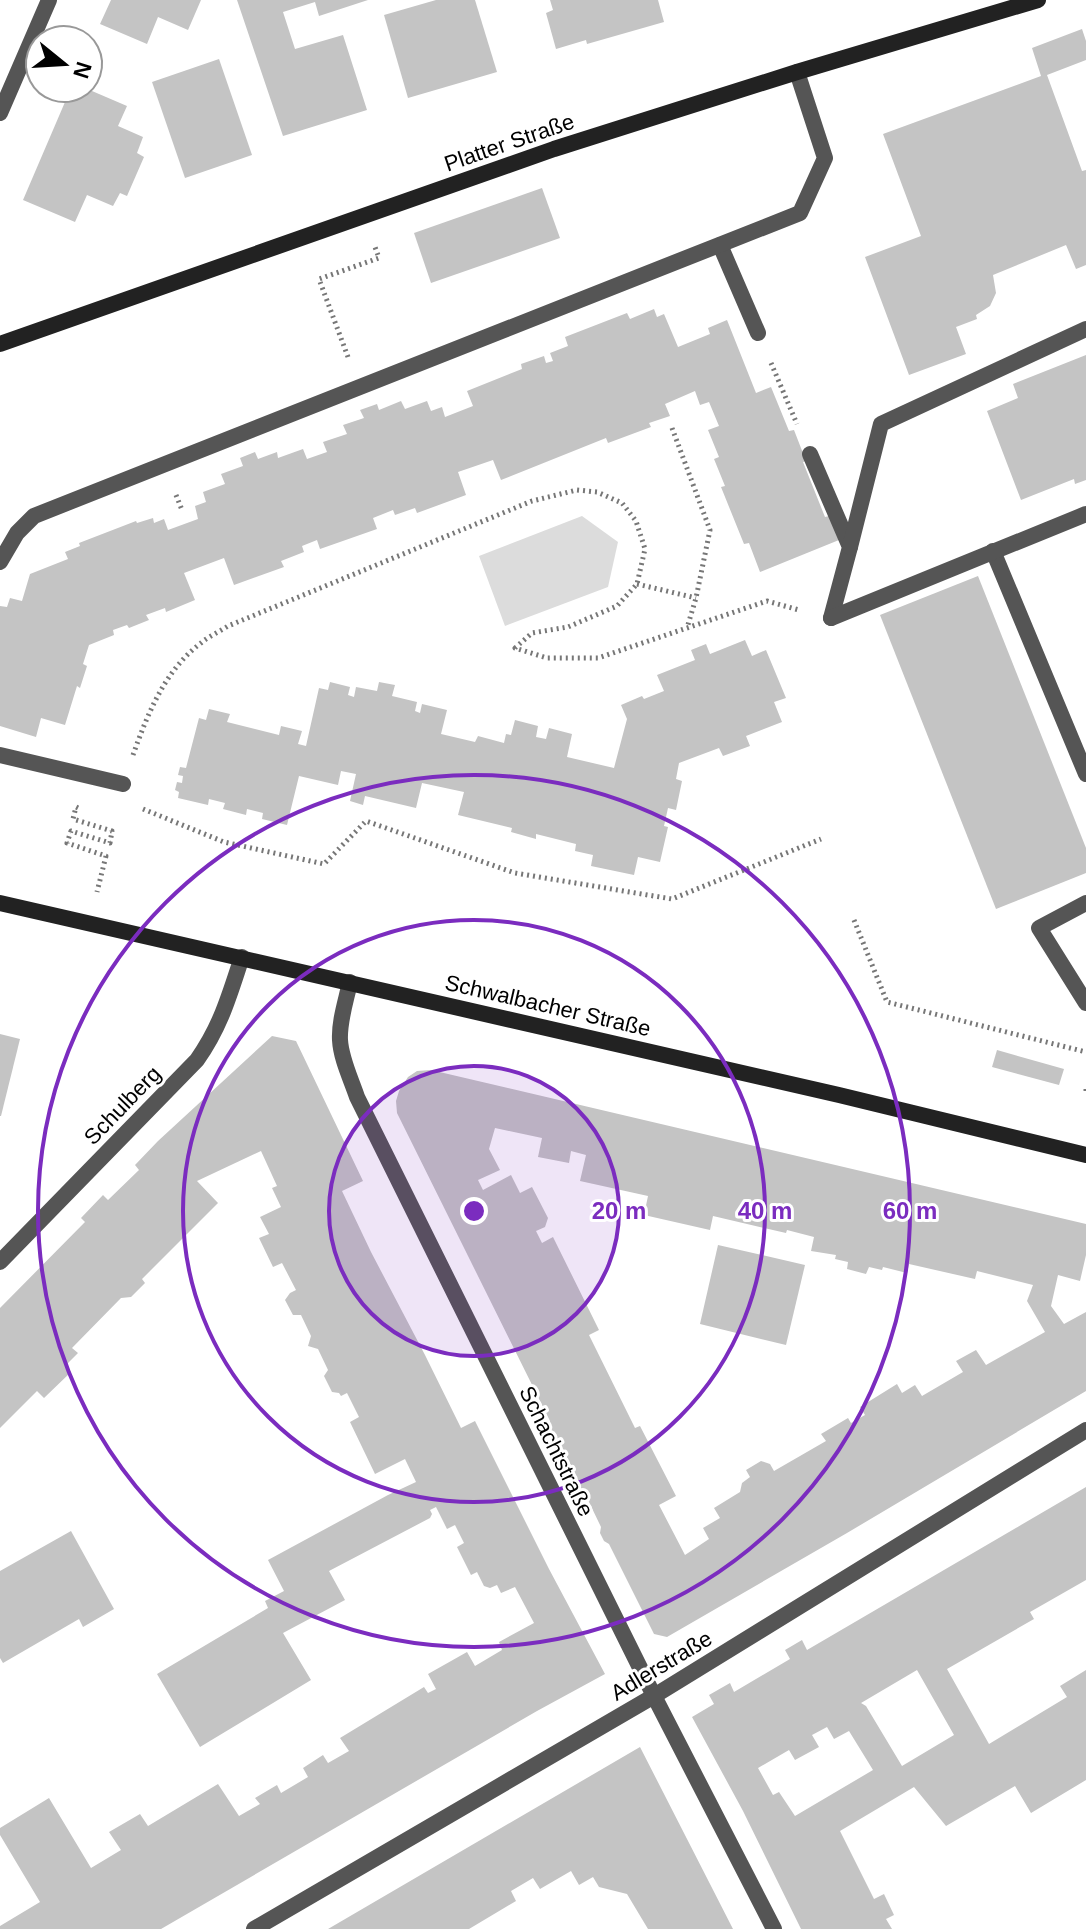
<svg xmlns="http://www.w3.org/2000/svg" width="1086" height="1929" font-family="Helvetica,sans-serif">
	<rect width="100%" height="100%" fill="#fff"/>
	<!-- green -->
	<polygon fill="#dcdcdc" points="582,516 618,542 608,587 505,626 479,556"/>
	<!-- building -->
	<g fill="#c4c4c4" fill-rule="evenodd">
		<polygon points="111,0 201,0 188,30 158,17 147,44 100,24"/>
		<polygon points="237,0 368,0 319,16 315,2 283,12 295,49 343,35 367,110 283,136"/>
		<polygon points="436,0 475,0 497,72 408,98 384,15"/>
		<polygon points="550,0 658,0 664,22 587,44 586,40 556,49 546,13 553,10"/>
		<polygon points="1082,29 1086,41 1086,60 1047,75 1082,171 1086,170 1086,265 1076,269 1066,245 993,275 996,293 990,306 976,315 977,319 956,327 966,354 909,375 865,257 921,236 883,134 1041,76 1032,48"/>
		<polygon points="219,59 252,155 185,178 152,82"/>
		<polygon points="71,88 85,88 127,106 118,126 143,137 137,153 144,157 127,196 120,193 113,206 87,195 75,222 23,200"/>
		<polygon points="542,188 560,238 431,283 414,233"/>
		<polygon points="654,309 657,317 664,314 678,347 710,334 708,328 727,320 756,393 771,387 789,431 794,430 806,461 803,462 825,517 829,516 839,540 760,572 749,543 744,544 721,487 725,486 714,459 719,457 708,430 719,426 709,402 700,405 695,391 665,404 670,416 649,423 651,427 608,443 606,438 501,480 493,460 458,472 466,495 417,513 415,508 395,515 393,510 373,518 377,529 320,549 317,540 302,546 304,552 281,561 284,567 234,585 224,558 184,573 195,600 166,612 165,608 146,615 149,620 129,628 127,625 113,630 114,635 89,645 83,664 87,666 80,688 77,686 65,725 41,718 36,737 0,726 0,606 7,607 10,598 22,601 30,574 68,559 65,552 80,546 79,543 136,521 137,523 153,518 154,523 164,519 168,530 198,519 195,506 206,502 203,492 225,484 221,474 243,466 240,458 255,452 258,459 277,452 278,458 303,449 307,459 327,452 323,442 347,434 343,425 364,418 360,410 377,404 379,410 401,401 405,409 427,401 431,411 442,407 445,417 473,406 467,391 522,369 521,364 544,356 546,363 553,361 550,353 568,346 565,337 627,313 630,319"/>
		<polygon points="1086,355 1086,480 1075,484 1074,479 1021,500 987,411 1018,398 1013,384"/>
		<polygon points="978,576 1086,848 1086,873 996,909 880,615"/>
		<polygon points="745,640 752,656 766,650 786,698 774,702 782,722 746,736 750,746 723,756 719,748 679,763 676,779 682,781 676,810 668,808 664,826 668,827 660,862 638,857 634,875 591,866 593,855 575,851 576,844 536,834 536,839 511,832 512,828 458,815 464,792 422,783 416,808 365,796 363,805 350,801 356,774 341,771 338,785 299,776 287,825 262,819 263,813 247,809 246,815 223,809 225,803 209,799 208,805 178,798 179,792 175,790 177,782 182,783 183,776 178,775 180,767 186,768 199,718 206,720 209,709 230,714 227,722 279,735 281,726 302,731 298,744 306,746 319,688 328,690 330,682 350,687 348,695 354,697 356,687 377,691 379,682 395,685 392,696 417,702 415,711 420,713 422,704 447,710 441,734 475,742 478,736 504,743 506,734 511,735 515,720 538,726 536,737 546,739 549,728 572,734 567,757 614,768 627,719 621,705 642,696 644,699 664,691 657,675 695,660 691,650 706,644 710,654"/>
		<polygon points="0,1034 20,1039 1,1116 0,1116"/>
		<polygon points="272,1036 296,1041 363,1181 342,1191 371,1252 425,1355 461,1428 475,1421 549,1569 605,1674 537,1711 161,1929 0,1929 0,1926 40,1902 0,1835 0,1828 49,1798 91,1868 121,1850 109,1832 140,1814 148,1826 218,1784 239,1816 260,1804 255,1798 277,1785 281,1793 308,1777 303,1768 323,1755 328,1763 349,1751 340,1738 424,1687 428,1693 436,1689 428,1674 467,1652 475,1666 502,1650 499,1642 534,1623 515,1587 501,1593 497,1585 490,1588 484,1586 477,1572 471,1575 457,1547 464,1543 455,1525 447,1529 436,1507 430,1510 432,1514 430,1518 329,1571 345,1600 283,1633 311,1680 200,1747 157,1674 268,1608 265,1601 284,1591 268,1560 388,1495 416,1482 405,1459 375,1474 350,1422 359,1417 347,1393 341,1396 339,1393 332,1392 324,1376 328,1370 318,1349 308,1346 311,1336 301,1315 293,1315 285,1300 290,1293 296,1290 282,1263 273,1267 259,1238 269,1234 260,1217 281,1207 272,1188 277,1186 261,1151 197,1181 218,1203 142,1279 145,1283 131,1297 121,1298 72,1348 78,1353 65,1366 71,1372 44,1398 37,1391 0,1428 0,1308 85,1222 81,1218 103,1195 108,1200 139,1170 135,1165 158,1141"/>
		<polygon points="997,1050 1064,1069 1059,1085 992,1067"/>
		<path d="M431,1070L1086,1224V1255L1080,1281L1058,1275L1051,1306L1064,1324L1086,1312V1391L847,1533L667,1637L654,1634L609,1544L604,1541L600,1533L601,1527L588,1500L585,1499L578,1487V1480L560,1443L554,1441L548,1429L550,1421L397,1113L396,1101L399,1091L408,1077L417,1071ZM495,1128L542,1138L538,1157L569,1163L571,1151L586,1155L580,1181L648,1196L644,1215L710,1230L713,1216L786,1233L787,1230L814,1237L811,1251L836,1255L835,1259L848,1262L847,1269L866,1274L869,1267L882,1270L883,1267L907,1273L909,1264L975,1279L977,1271L1033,1285L1027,1301L1045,1332L986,1365L976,1350L956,1361L963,1372L922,1396L915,1385L902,1393L897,1384L860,1407L865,1415L851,1423L848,1418L821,1434L826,1441L774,1471L770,1464L761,1461L746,1470L750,1477L742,1483L740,1492L714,1508L720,1518L703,1528L709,1539L685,1555L659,1505L676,1496L640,1426L635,1428L589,1335L599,1330L553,1237L542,1243L536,1231L545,1227L548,1218L532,1187L520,1193L511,1175L483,1190L478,1180L500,1170L489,1149Z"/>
		<polygon points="718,1245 805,1265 786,1345 700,1324"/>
		<path d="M1086,1487V1580L1030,1612L1034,1619L947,1669L989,1744L1067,1697L1060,1686L1086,1670V1780L1031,1813L1015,1786L946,1826L914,1787L840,1831L874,1899L884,1894L894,1915L886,1919L892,1929H801L743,1811L692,1717L714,1704L709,1695L730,1683L734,1692L790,1659L785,1650L802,1640L807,1650ZM917,1670L954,1735L902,1766L866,1706L861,1703ZM827,1727L834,1739L849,1731L873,1770L795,1816L779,1792L773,1795L758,1768L789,1750L795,1760L819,1747L812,1735Z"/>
		<polygon points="71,1531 114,1609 83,1627 79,1619 3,1663 0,1658 0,1571"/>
		<polygon points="640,1747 733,1929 648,1929 627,1894 599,1887 593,1877 579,1885 571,1871 540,1889 533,1878 511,1891 516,1901 469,1929 328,1929"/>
	</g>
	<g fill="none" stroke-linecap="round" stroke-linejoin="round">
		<!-- path -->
		<g stroke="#777" stroke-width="5" stroke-dasharray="2 4" stroke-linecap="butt">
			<polyline points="348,357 319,279 379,258 375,247"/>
			<polyline points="771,363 797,424"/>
			<polyline points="672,428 710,530 696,598 687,628"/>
			<polyline points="176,495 182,510"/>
			<polyline points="637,584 696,598"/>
			<path d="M133,755C148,713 165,670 201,643C209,636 219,632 228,626L532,501L577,490L597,492L622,503L636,521L645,549L637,584L617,606L568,627L532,633L515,648L547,658H598L767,601L799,610"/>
			<polyline points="78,808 76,807 73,819 112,831 110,843 71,831 67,843 106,856 97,892"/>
			<polyline points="143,809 224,842 324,864 366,821 515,873 672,899 821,839"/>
			<polyline points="854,920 887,1002 1086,1052"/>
			<polyline points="1086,1089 1086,1092"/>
		</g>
		<!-- lane -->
		<g stroke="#555" stroke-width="16">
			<polyline points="720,245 758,333"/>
			<polyline points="810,454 850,547 831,618"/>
			<polyline points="850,547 881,424 1086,329"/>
			<polyline points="993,551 1086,774"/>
			<polyline points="0,562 17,533 34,516 800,213 825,158 797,72"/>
			<polyline points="831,618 1086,514"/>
			<polyline points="0,755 123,784"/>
			<polyline points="1086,903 1039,928 1086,1003"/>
		</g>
		<!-- street -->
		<g stroke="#555" stroke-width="16">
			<polyline points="0,113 49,0"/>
			<path d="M350,982C346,1001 339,1021 340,1040C341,1059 351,1079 357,1097L654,1696L774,1929"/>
			<path d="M0,1262L197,1060C221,1026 229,996 242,957"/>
			<polyline points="254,1929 654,1696 1086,1430"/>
		</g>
		<!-- secondary -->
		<g stroke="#222" stroke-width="16">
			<polyline points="0,344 554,149 797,72 1038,0"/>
			<polyline points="0,903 839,1095 1086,1155"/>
		</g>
	</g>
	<!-- distance rings -->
	<circle cx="474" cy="1211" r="145" fill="#7b2cbf" fill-opacity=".12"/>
	<g fill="none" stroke="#7b2cbf" stroke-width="4">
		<circle cx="474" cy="1211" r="145"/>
		<circle cx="474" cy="1211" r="291"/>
		<circle cx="474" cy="1211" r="436"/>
	</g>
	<g text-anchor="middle" stroke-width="6" stroke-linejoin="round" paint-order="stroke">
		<!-- street labels -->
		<g font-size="22" fill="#000" stroke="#fff">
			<text transform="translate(509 142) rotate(-19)" y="8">Platter Straße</text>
			<text transform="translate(548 1005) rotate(13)" y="8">Schwalbacher Straße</text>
			<text transform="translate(122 1105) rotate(-46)" y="8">Schulberg</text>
			<text transform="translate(557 1451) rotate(64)" y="8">Schachtstraße</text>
			<text transform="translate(661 1665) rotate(-31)" y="8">Adlerstraße</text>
		</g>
	</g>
	<circle cx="474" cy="1211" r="12" fill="#7b2cbf" stroke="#fff" stroke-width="4"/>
	<g font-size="24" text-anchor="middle" font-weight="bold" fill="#7b2cbf" stroke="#fff" stroke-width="6" stroke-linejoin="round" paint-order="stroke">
		<text x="619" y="1219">20 m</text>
		<text x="765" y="1219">40 m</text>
		<text x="910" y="1219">60 m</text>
	</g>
	<!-- north arrow -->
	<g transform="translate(64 64) rotate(108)"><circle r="38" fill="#ffffff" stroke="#999999" stroke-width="2"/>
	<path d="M0-6L14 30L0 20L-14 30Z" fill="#000000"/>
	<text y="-12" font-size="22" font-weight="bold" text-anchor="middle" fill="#000000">N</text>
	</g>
</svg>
